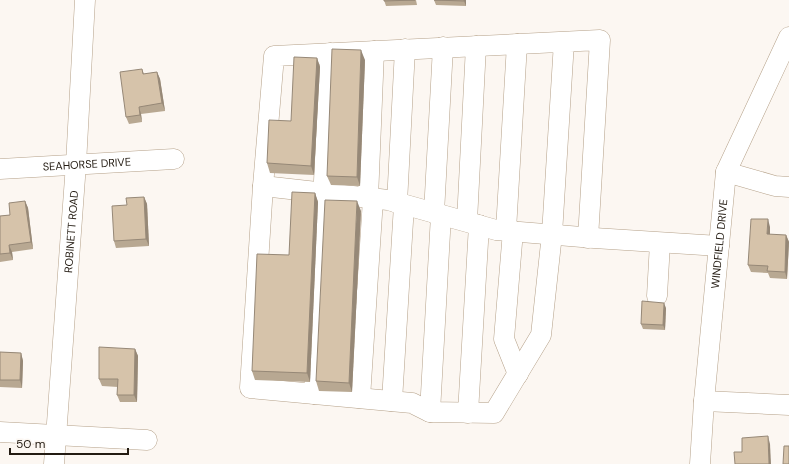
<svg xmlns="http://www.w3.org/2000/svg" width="789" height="464" font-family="'DM Sans',sans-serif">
	<rect width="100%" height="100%" fill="#fcf7f2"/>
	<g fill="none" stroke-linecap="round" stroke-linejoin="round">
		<!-- minor casing -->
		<g stroke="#b5a189" stroke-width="21">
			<g id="minor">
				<polyline points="564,42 552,234 541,335 494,413 430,412 412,403 250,388 263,186 274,56 600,40 588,238"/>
				<path id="s1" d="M0,169L174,159"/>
				<polyline points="726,172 775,186 789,187"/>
				<polyline points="263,186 388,200 496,230 594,238 719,246"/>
				<polyline points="368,198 374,51"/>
				<polyline points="397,203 405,49"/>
				<polyline points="434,213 443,47"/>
				<polyline points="467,221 476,46"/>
				<polyline points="506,230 517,44"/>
				<polyline points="513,231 504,339 518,374"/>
				<polyline points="657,296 660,243"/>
				<polyline points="314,394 330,53"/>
				<polyline points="360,398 373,199"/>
				<polyline points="392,401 404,205"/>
				<polyline points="704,401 789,405"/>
				<polyline points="430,412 441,215"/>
				<polyline points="468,413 479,225"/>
				<polyline points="0,432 147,440"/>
				<path id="s2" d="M54,464L76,164L85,0"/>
				<path id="s3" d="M700,464L704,401L726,172L789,37"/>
			</g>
		</g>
		<!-- minor -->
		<use href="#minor" stroke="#fff" stroke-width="20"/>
	</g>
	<!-- wall -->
	<g fill="#b8a892">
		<polygon points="384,0 416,0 417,5 386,6"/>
		<polygon points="434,0 466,0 466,6 436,5"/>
		<polygon points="317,58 320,67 314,175 270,173 267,163 291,121"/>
		<polygon points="365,60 360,186 331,185 327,176"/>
		<polygon points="142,69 144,74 157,72 160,79 165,111 141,114 142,122 129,124 126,117"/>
		<polygon points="315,193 318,202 310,382 255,380 252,371 289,255"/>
		<polygon points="144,197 147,204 149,246 116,248 114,241 127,205"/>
		<polygon points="25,201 28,208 33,249 12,252 13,260 0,262 0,216 10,215"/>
		<polygon points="361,211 352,392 319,391 316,381"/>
		<polygon points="770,227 770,235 786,235 789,242 787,279 770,278 768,273 751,272 748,265"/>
		<polygon points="666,308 665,330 643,329 641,324"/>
		<polygon points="135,349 138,356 137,402 120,402 117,395 118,387 102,386 99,379"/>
		<polygon points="0,352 21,353 23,361 22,388 0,387 0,389"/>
	</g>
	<!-- shaded-wall -->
	<g fill="#968877">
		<polygon points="464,0 466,0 466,6 464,1"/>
		<polygon points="361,50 365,60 360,186 357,177"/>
		<polygon points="317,58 320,67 314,175 311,166"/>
		<polygon points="157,72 160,79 165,111 162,103"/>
		<polygon points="139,107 141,114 142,122 140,115"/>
		<polygon points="315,193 318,202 310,382 307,373"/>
		<polygon points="144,197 147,204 149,246 146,239"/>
		<polygon points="25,201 28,208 33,249 31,242"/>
		<polygon points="357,201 361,211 352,392 349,383"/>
		<polygon points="768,219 770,227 770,242 767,234"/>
		<polygon points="786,235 789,242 787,279 785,272"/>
		<polygon points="9,245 12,252 13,260 10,253"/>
		<polygon points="664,303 666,308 665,330 663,325"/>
		<polygon points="135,349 138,356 137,402 134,395"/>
		<polygon points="21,353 23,361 22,388 20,380"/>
		<polygon points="768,436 770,444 771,464 769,464"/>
	</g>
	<!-- building -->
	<g fill="#d6c3aa" stroke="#968877">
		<polygon points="384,0 415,0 384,1"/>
		<polygon points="434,0 464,0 464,1"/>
		<polygon points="332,49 361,50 357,177 327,176"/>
		<polygon points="294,57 317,58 311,166 267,163 269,120 291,121"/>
		<polygon points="142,69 143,74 157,72 162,103 139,107 140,115 126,117 120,72"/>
		<polygon points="292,192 315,193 307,373 252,371 257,254 289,255"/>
		<polygon points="144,197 146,239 114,241 112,206 127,205 126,198"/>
		<polygon points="325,200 357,201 349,383 316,381"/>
		<polygon points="25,201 31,242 9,245 10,253 0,254 0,216 10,215 9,203"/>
		<polygon points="751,219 768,219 767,234 786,235 785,272 767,271 768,266 748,265"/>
		<polygon points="642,301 664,303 663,325 641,324"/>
		<polygon points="99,347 135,349 134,395 117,395 118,379 99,379"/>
		<polygon points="0,352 21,353 20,380 0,380"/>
		<polygon points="768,436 769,464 735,464 734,452 742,452 742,438"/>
		<polygon points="784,446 789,446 789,464 783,464"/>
	</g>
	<g text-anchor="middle" stroke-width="3.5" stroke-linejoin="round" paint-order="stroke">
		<!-- street labels -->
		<g font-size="11" fill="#231b12" stroke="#fcf7f2">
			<text dy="4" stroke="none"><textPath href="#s1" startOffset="87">SEAHORSE DRIVE</textPath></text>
			<text dy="4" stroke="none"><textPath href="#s2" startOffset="233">ROBINETT ROAD</textPath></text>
			<text dy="4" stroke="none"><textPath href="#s3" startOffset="221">WINDFIELD DRIVE</textPath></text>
		</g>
	</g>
	<!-- scale -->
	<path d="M10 448v6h118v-6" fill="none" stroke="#231b12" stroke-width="2"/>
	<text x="16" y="448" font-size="12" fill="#231b12" stroke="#fcf7f2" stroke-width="3" paint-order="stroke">50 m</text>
</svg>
